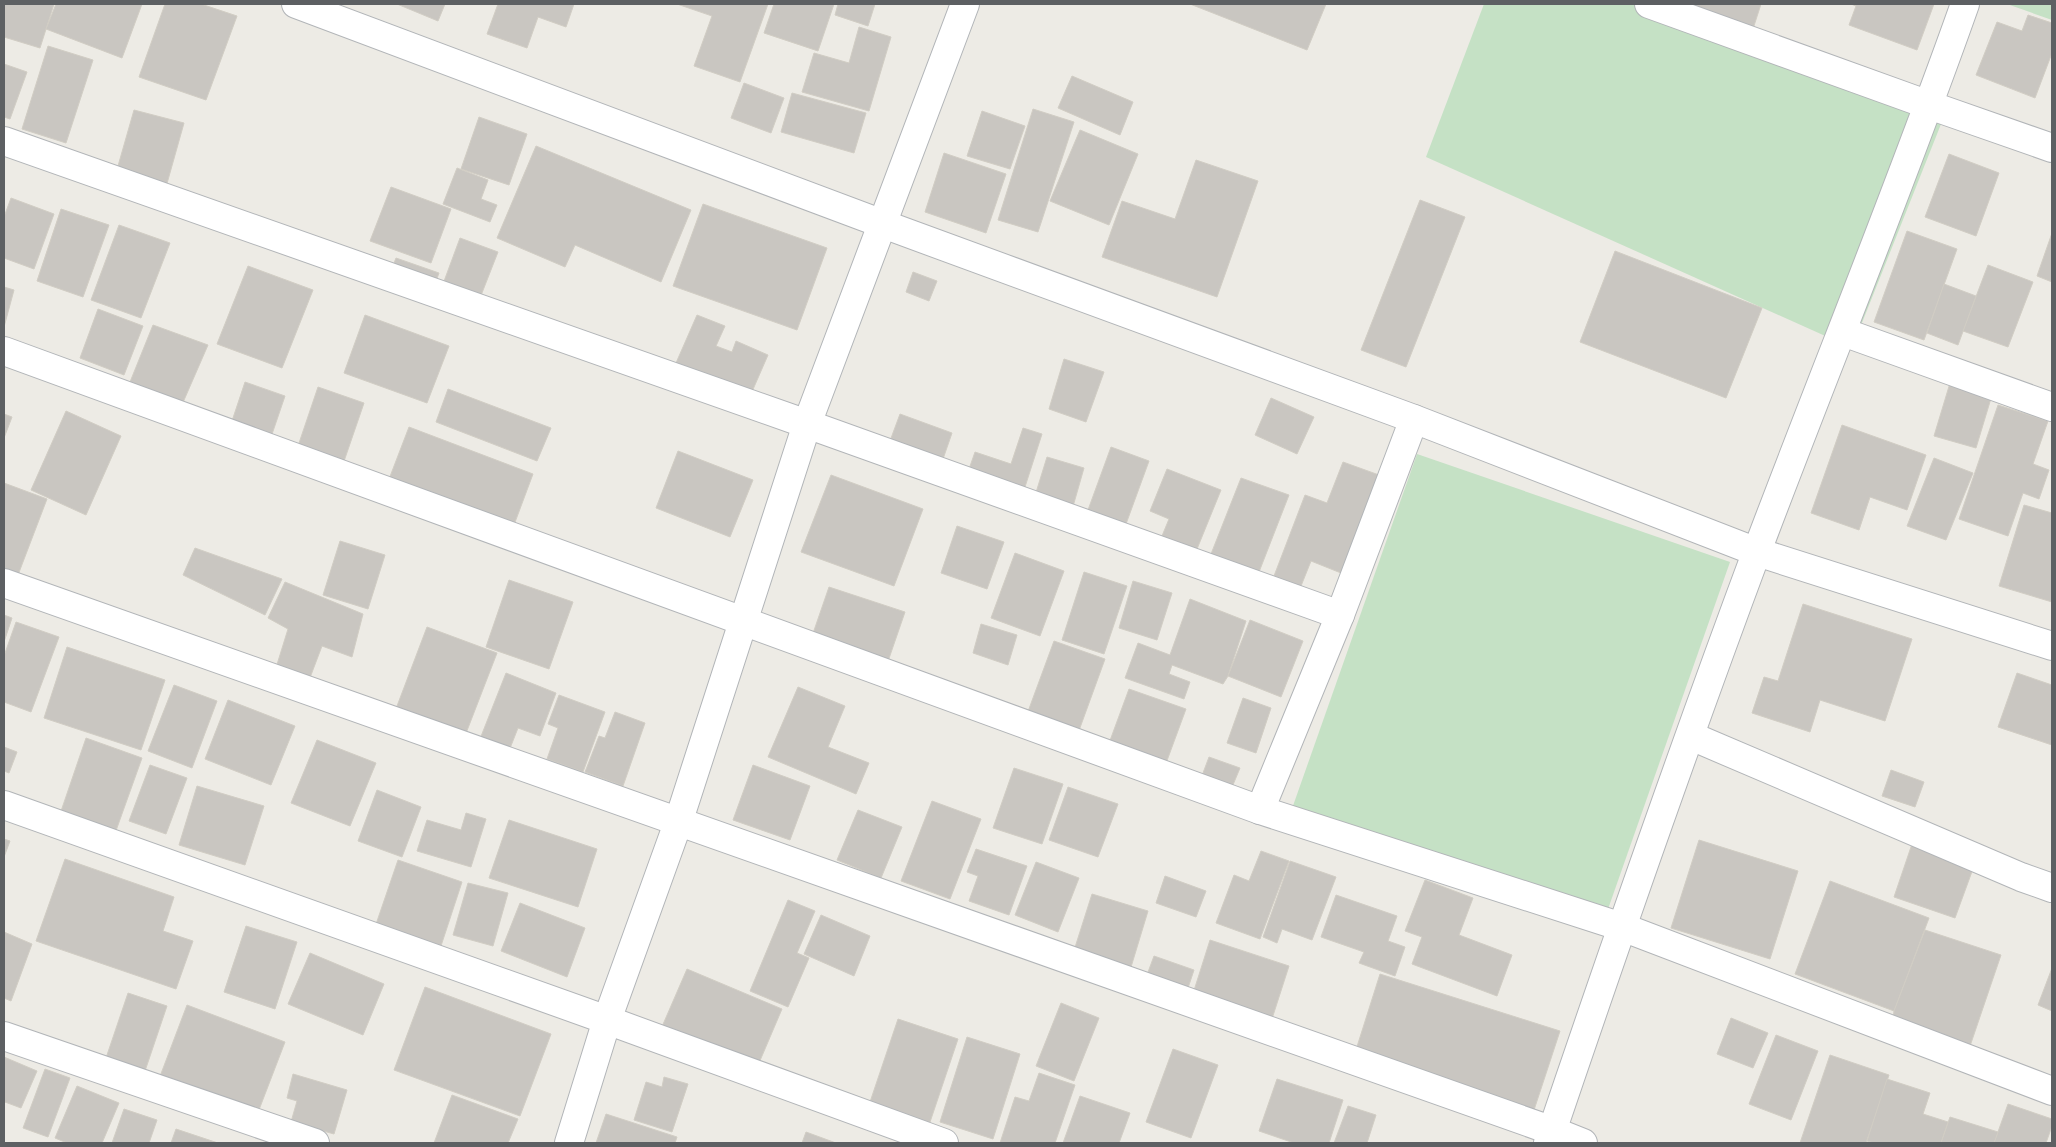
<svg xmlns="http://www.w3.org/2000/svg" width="2056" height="1147" font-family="Inter,sans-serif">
	<rect width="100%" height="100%" fill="#edebe5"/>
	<!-- green -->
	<g fill="#c5e1c5">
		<polygon points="1484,4 1653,4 1947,109 1852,348 1426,157"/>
		<polygon points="2007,4 2052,4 2052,20"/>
		<polygon points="1417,454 1730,562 1601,929 1288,820"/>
	</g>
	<!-- building -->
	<g fill="#c9c6c1" stroke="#d1cdc4">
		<polygon points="4,4 54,4 40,48 4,37"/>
		<polygon points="56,4 142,4 122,58 46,29"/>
		<polygon points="165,4 201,4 237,16 206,100 139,77"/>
		<polygon points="397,4 445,4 438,21"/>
		<polygon points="498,4 574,4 566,27 538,17 527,48 487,34"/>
		<polygon points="677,4 768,4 740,82 694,66 712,16"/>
		<polygon points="774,4 834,4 818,51 764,33"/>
		<polygon points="838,4 875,4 868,26 835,15"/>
		<polygon points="1190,4 1326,4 1307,50"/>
		<polygon points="1672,4 1761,4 1752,32"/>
		<polygon points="1851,4 1934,4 1917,50 1849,25 1856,6"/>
		<polygon points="2028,15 2052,23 2052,53 2035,98 1976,75 1997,22 2022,31"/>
		<polygon points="859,27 891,37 869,111 802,92 814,53 849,63"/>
		<polygon points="48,46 93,60 66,143 22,129"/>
		<polygon points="4,64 27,72 10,119 4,117"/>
		<polygon points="1072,76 1133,102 1120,135 1058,108"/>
		<polygon points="744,83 784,98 771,133 731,118"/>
		<polygon points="792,93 866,113 854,153 781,132"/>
		<polygon points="1033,109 1074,122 1038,232 998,220"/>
		<polygon points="134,110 184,123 166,187 116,173"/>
		<polygon points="982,111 1025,126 1010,169 967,156"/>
		<polygon points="479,117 527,134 509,185 461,169"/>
		<polygon points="1080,130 1138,154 1109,225 1050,201"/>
		<polygon points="536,146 691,210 661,282 575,245 565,267 497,238"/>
		<polygon points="944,153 1006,174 986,233 925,212"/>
		<polygon points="1949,154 1999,173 1976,236 1925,217"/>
		<polygon points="1196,160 1258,181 1217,297 1102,257 1122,201 1175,219"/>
		<polygon points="457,168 488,180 481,199 497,205 490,222 443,204"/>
		<polygon points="391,187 451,209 431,263 370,241"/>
		<polygon points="11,198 54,214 34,269 4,258 4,217"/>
		<polygon points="1420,200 1465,217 1406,367 1361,350"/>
		<polygon points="703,204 827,248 797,330 673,286"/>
		<polygon points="61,209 109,225 83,297 37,281"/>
		<polygon points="119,225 170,243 141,318 91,300"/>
		<polygon points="1907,231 1957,249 1924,340 1874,322"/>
		<polygon points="2052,233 2052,282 2037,276"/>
		<polygon points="460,238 498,252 480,298 443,284"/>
		<polygon points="1615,251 1762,308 1726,398 1580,342"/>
		<polygon points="396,258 439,273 432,292 389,276"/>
		<polygon points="1988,265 2033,282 2008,347 1963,331"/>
		<polygon points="248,266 313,290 282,368 217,344"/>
		<polygon points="913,272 937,281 929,301 906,292"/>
		<polygon points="1944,284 1976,296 1958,345 1927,333"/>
		<polygon points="4,287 14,290 4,327"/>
		<polygon points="98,309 143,326 124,375 80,358"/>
		<polygon points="365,315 449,346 427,403 344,373"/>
		<polygon points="697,315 725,326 716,346 732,352 736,341 768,355 751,394 676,363"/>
		<polygon points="153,325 208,345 181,407 128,387"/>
		<polygon points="1064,359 1104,372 1086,422 1049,409"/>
		<polygon points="245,382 285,396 269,443 229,430"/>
		<polygon points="1950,383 1992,395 1976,448 1934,436"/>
		<polygon points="318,387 364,403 342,467 296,452"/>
		<polygon points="448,389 551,428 537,461 436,422"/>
		<polygon points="1271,398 1314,417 1297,454 1255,435"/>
		<polygon points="1998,405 2048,421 2033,464 2049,470 2039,499 2023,493 2008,536 1959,519"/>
		<polygon points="66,411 121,436 86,515 31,490"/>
		<polygon points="4,414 12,417 4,438"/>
		<polygon points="900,414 952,433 943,459 890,441"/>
		<polygon points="1842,425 1926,455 1907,510 1870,497 1859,530 1811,513"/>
		<polygon points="409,427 533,474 511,533 386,487"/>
		<polygon points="1023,428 1042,434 1024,490 968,472 975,452 1011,464"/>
		<polygon points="1111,447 1149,461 1126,524 1088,510"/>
		<polygon points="678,451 753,480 730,537 656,508"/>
		<polygon points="1047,457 1084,468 1072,510 1034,499"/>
		<polygon points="1934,458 1973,473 1946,540 1907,526"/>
		<polygon points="1343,462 1379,475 1341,573 1311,561 1301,586 1274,576 1305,495 1327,503"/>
		<polygon points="1167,469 1221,490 1197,549 1162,536 1169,519 1150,511"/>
		<polygon points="831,475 923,509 894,586 801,552"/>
		<polygon points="1241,478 1289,495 1259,572 1211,554"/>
		<polygon points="4,483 47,499 18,575 4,570"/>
		<polygon points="2024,505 2052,513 2052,602 1999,586"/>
		<polygon points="957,526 1004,542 987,589 941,573"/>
		<polygon points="340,541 385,555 368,609 323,595"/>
		<polygon points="195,548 282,579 265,615 183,575"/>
		<polygon points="1015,553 1064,571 1040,636 991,618"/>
		<polygon points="1084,572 1127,586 1104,654 1062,640"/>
		<polygon points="509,580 573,602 549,669 486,647"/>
		<polygon points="1133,581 1172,593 1157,640 1119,628"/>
		<polygon points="285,582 363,614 352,657 322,646 308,683 275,671 288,629 268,618"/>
		<polygon points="829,587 905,612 885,670 809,645"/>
		<polygon points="1190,599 1246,621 1228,676 1223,684 1172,665 1169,674 1190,682 1184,699 1125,678 1138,643 1170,655"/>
		<polygon points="1803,604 1912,639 1885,721 1820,700 1810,732 1752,713 1764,677 1778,681"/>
		<polygon points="4,615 12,618 4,642"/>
		<polygon points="1250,620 1303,641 1281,697 1228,676"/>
		<polygon points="16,622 59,637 31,712 4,702 4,656"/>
		<polygon points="981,624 1017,635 1008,665 973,653"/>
		<polygon points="427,627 497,653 463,741 394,714"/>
		<polygon points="1054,641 1105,659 1077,736 1026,717"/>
		<polygon points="67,647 165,680 141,750 44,718"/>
		<polygon points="506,673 556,693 540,736 518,728 507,756 478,744"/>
		<polygon points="2017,673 2052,685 2052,745 1998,727"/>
		<polygon points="174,685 217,701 192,768 148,751"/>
		<polygon points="798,687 845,706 828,747 869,763 856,794 768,757"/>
		<polygon points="1129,689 1186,709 1165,766 1108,746"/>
		<polygon points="559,695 605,712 583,772 547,759 558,728 548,724"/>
		<polygon points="1243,698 1271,708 1256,753 1227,743"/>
		<polygon points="228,700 295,726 271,785 205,759"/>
		<polygon points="615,712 645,723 623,786 585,772 599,736 605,738"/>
		<polygon points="86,738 142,758 113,839 58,820"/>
		<polygon points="317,740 376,763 350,826 291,803"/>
		<polygon points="4,747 17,752 9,773 4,771"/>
		<polygon points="1209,757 1240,768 1230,792 1200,781"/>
		<polygon points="150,765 187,778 166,834 129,821"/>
		<polygon points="753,765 810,786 790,840 733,820"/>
		<polygon points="1014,768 1063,784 1042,844 993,828"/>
		<polygon points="1891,770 1924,782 1915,807 1882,796"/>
		<polygon points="197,786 264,806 245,865 179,845"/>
		<polygon points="1068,787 1118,804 1098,857 1049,840"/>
		<polygon points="377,790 421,807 402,857 358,841"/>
		<polygon points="932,801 981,819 950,899 901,881"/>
		<polygon points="858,810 902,827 881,878 837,860"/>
		<polygon points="466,813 486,819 471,867 417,851 427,820 461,830"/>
		<polygon points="509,820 597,849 578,907 489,878"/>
		<polygon points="4,839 10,841 4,857"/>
		<polygon points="1699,840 1798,871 1770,959 1671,928"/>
		<polygon points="1912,844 1974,866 1955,918 1894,897"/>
		<polygon points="976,849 1027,866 1009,915 969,901 978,876 967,872"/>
		<polygon points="1261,851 1289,861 1260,939 1216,923 1234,875 1249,881"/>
		<polygon points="65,859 174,897 163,931 193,941 176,989 36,941"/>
		<polygon points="398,860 462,882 438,955 373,933"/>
		<polygon points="1290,861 1336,877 1312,940 1282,929 1277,943 1263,937"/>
		<polygon points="1036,862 1079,878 1058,932 1015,915"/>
		<polygon points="1165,876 1206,891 1196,917 1156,903"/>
		<polygon points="1425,880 1473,898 1459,935 1512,955 1497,996 1412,964 1422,937 1405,931"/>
		<polygon points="1830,881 1929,918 1894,1011 1795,974"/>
		<polygon points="468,883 508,893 493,946 453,935"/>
		<polygon points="1092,894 1148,911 1128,977 1071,960"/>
		<polygon points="1336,895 1397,916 1388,941 1405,947 1395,976 1359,963 1364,952 1321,937"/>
		<polygon points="788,900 815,911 797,953 809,958 788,1007 750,991"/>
		<polygon points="520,903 585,928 567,977 501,951"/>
		<polygon points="821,915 870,936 854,976 804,954"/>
		<polygon points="246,926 297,942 275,1009 224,992"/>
		<polygon points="1925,930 2001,955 1968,1052 1892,1027 1894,1011"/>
		<polygon points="4,932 32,944 11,1001 4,998"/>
		<polygon points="1210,940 1289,966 1270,1025 1191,1000"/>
		<polygon points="310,953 384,984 363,1035 288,1004"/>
		<polygon points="1154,956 1194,970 1185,997 1144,983"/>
		<polygon points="2052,968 2052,1011 2038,1005"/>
		<polygon points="687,969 782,1009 756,1070 661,1029"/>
		<polygon points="1380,974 1560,1031 1534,1110 1355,1053"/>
		<polygon points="425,987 551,1034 520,1116 394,1070"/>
		<polygon points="128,993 167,1006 145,1071 106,1058"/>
		<polygon points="1061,1003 1099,1018 1074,1081 1036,1066"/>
		<polygon points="187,1005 285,1042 257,1115 159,1079"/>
		<polygon points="1731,1018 1768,1033 1753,1068 1717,1054"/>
		<polygon points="898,1019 958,1039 928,1128 868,1108"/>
		<polygon points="1776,1035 1818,1051 1791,1120 1749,1104"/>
		<polygon points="967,1037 1020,1054 993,1139 940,1122"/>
		<polygon points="1173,1049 1218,1065 1191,1138 1146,1122"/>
		<polygon points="1830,1055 1889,1075 1866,1143 1800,1143"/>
		<polygon points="4,1057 37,1071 21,1108 5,1102 4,1105"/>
		<polygon points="45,1069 70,1078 48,1137 23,1128"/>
		<polygon points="1039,1073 1075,1085 1055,1143 1000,1143 1015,1097 1029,1101"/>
		<polygon points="293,1074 347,1090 334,1134 291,1122 297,1101 287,1098"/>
		<polygon points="664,1077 688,1084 672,1132 634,1120 646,1082 662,1087"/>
		<polygon points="1277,1079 1343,1100 1329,1143 1294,1143 1259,1131"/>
		<polygon points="1887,1079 1930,1093 1923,1114 1948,1122 1941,1143 1874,1143 1867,1141"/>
		<polygon points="77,1086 119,1103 102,1143 67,1143 55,1138"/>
		<polygon points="452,1095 518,1119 508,1143 434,1143"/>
		<polygon points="1080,1096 1130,1113 1119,1143 1063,1143"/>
		<polygon points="2008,1104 2052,1119 2052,1126 2046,1143 1994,1143"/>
		<polygon points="1348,1106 1376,1115 1367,1143 1334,1143"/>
		<polygon points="124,1109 157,1120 149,1143 112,1143"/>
		<polygon points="606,1114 677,1137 675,1143 596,1143"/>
		<polygon points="1950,1117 1998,1132 1994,1143 1941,1143"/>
		<polygon points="176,1129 218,1143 171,1143"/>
		<polygon points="806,1132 836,1143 802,1143"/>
	</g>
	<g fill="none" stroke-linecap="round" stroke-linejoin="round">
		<!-- minor casing -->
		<g stroke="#b2b5b8" stroke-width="30">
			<g id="minor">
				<polyline points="296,4 883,224 1414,419 1757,552 2052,646"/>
				<polyline points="1649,4 1929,105 2052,148"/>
				<polyline points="4,141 807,424 1340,615"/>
				<polyline points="1843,332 2052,407"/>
				<polyline points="4,351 1260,810 1622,927 2052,1091"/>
				<polyline points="4,583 1553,1131 1583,1143"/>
				<polyline points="1691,736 2021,877 2052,888"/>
				<polyline points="4,805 607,1020 944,1143"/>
				<polyline points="1260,810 1340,615 1414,419"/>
				<polyline points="4,1036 315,1143"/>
				<polyline points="569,1143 607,1020 678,823 807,424 965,4"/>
				<path d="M1548,1143C1615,945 1684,747 1757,551C1826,368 1900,188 1965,4"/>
			</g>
		</g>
		<!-- minor -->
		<use href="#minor" stroke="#fff" stroke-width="28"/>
	</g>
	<!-- border -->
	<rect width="2056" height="1147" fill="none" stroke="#5d6063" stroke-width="10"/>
</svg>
